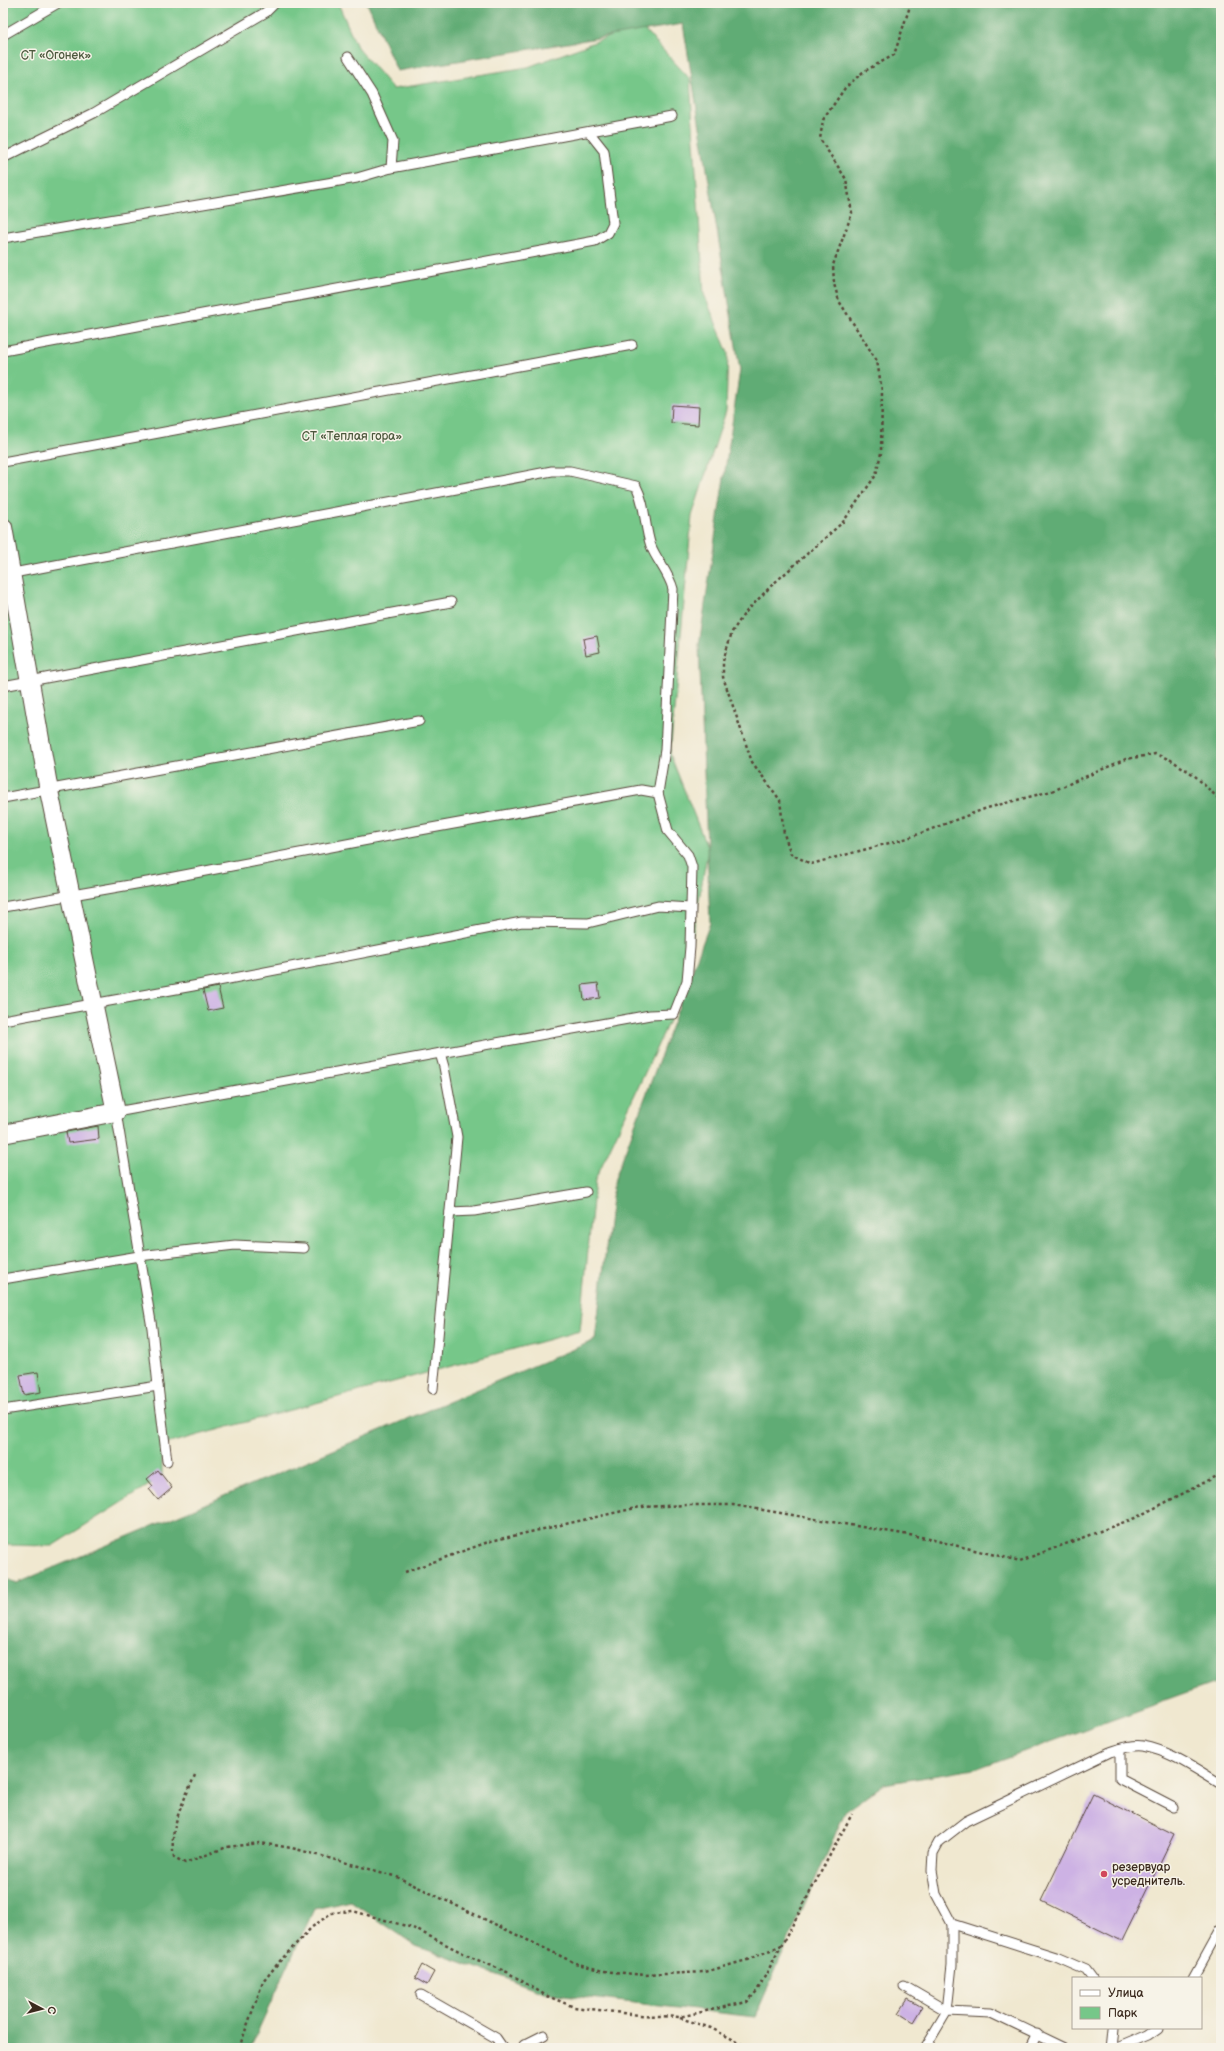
<svg xmlns="http://www.w3.org/2000/svg" width="1224" height="2051" font-family="'Balsamiq Sans',sans-serif">
	<rect width="100%" height="100%" fill="#f7f3e8"/>
	<filter id="ink" filterUnits="userSpaceOnUse"><feTurbulence type="fractalNoise" baseFrequency=".025" numOctaves="2"/><feDisplacementMap in="SourceGraphic" scale="8" xChannelSelector="R" yChannelSelector="G"/><feConvolveMatrix kernelMatrix="1 2 1 2 8 2 1 2 1" color-interpolation-filters="sRGB"/></filter>
	<filter id="wash" filterUnits="userSpaceOnUse"><feTurbulence type="fractalNoise" baseFrequency=".012" numOctaves="4" result="noise"/><feDisplacementMap in="SourceGraphic" scale="16" xChannelSelector="R" yChannelSelector="G"/><feGaussianBlur stdDeviation="0.9" result="paint"/><feColorMatrix in="noise" values="0 0 0 0 0 0 0 0 0 0 0 0 0 0 0 0 0 1.4 0 .05"/><feComposite in="paint" operator="in"/></filter>
	<g filter="url(#wash)">
		<rect width="100%" height="100%" fill="#f0e8d0"/>
		<!-- green -->
		<polygon fill="#76c789" stroke="#587854" points="3,3 338,3 357,47 393,89 528,67 640,25 690,79 704,294 728,353 726,411 692,516 670,754 708,850 682,993 595,1180 580,1331 162,1445 162,1477 52,1546 3,1545"/>
		<!-- forest -->
		<polygon fill="#60ac75" stroke="#4e6b4a" points="367,3 1221,3 1221,1681 975,1769 884,1784 845,1812 755,2017 547,1993 416,1946 351,1901 314,1909 250,2048 3,2048 3,1577 17,1583 595,1340 614,1181 710,923 699,645 740,370 683,24 397,71"/>
		<g id="blocks">
			<!-- building -->
			<g fill="#cdb2e4">
				<polygon points="672,405 699,407 698,425 671,423"/>
				<polygon points="597,636 600,652 586,655 583,639"/>
				<polygon points="598,983 600,998 584,1000 582,985"/>
				<polygon points="218,987 223,1008 208,1011 203,990"/>
				<polygon points="98,1126 99,1139 68,1143 66,1132"/>
				<polygon points="38,1372 41,1392 24,1395 20,1375"/>
				<polygon points="158,1470 172,1488 158,1500 149,1489 153,1486 147,1479"/>
				<polygon points="1093,1794 1174,1834 1122,1941 1041,1901"/>
				<polygon points="422,1965 434,1972 427,1985 415,1978"/>
				<polygon points="908,1999 922,2007 913,2022 899,2013"/>
			</g>
		</g>
	</g>
	<g filter="url(#ink)">
		<use href="#blocks" fill-opacity="0" stroke="#564639" stroke-width="1"/>
		<g fill="none" stroke-linecap="round" stroke-linejoin="round">
			<!-- lane casing -->
			<g stroke="#564639" stroke-width="11">
				<g id="lane">
					<polyline points="3,35 58,3"/>
					<polyline points="348,57 372,94 393,141 391,168"/>
					<polyline points="3,158 94,113 266,12 275,3"/>
					<polyline points="3,238 357,178 391,168 672,116"/>
					<polyline points="3,351 595,241 608,233 613,223 604,151 589,132"/>
					<polyline points="3,462 632,345"/>
					<polyline points="3,686 451,602"/>
					<polyline points="3,798 419,721"/>
					<polyline points="3,907 153,881 415,831 641,790 658,793"/>
					<polyline points="3,1020 193,986 522,922 588,923 658,906 690,908"/>
					<polyline points="450,1212 474,1211 586,1192"/>
					<polyline points="3,1279 139,1256 235,1245 304,1248"/>
					<polyline points="158,1386 167,1461"/>
					<polyline points="433,1389 457,1137 444,1067 440,1053"/>
					<path d="M3,1410L158,1386L152,1328L116,1112L650,1015L674,1014L687,981L690,947L692,867L688,855L668,831L658,793L665,750L673,589C669,573 657,561 651,546C644,526 646,505 636,486L570,471H552L8,574"/>
					<polyline points="1120,1749 1120,1779 1174,1807"/>
					<path d="M1092,1978L1086,1970L1056,1957L952,1924L936,1894L932,1870L933,1853L939,1842L966,1821L1110,1752C1120,1749 1132,1744 1143,1746C1171,1751 1197,1770 1221,1784"/>
					<polyline points="1194,1978 1221,1929"/>
					<polyline points="904,1986 947,2011 952,1965 952,1924"/>
					<polyline points="421,1995 496,2038 503,2048"/>
					<polyline points="524,2045 544,2035"/>
					<polyline points="925,2048 947,2011 991,2013 1064,2048"/>
					<polyline points="1030,2048 1037,2034"/>
					<polyline points="1112,2048 1114,2028"/>
					<polyline points="1117,2048 1148,2035 1158,2028"/>
				</g>
			</g>
			<!-- street casing -->
			<g stroke="#564639" stroke-width="20">
				<polyline id="street" points="3,527 49,791 116,1112 3,1134"/>
			</g>
			<!-- path -->
			<g stroke="#564639" stroke-width="2.5" stroke-dasharray="3 3" stroke-linecap="butt">
				<polyline points="911,3 894,55 863,72 845,88 823,120 820,139 846,179 852,213 833,265 834,284 839,301 877,361 882,391 881,453 876,475 843,522 772,585 744,614 732,632 723,661 723,677 752,762 780,800 784,834 791,854 811,864 908,838 987,808 1055,790 1126,759 1155,754 1171,760 1194,775 1221,801"/>
				<polyline points="405,1572 491,1541 640,1507 687,1505 733,1505 921,1537 1020,1561 1135,1518 1221,1474"/>
				<path d="M195,1775C184,1801 168,1828 174,1857L185,1863L227,1847L260,1843L292,1848L395,1876L575,1963L603,1971L645,1975L705,1972L747,1960L782,1945"/>
				<polyline points="680,2018 711,2028 749,2048"/>
				<polyline points="239,2048 263,1982 279,1962 311,1928 331,1913 353,1911 413,1928 475,1959 507,1972 545,1995 574,2007 639,2015 679,2017 747,2002 757,1991 852,1814"/>
			</g>
			<!-- lane -->
			<use href="#lane" stroke="#fff" stroke-width="9"/>
			<!-- street -->
			<use href="#street" stroke="#fff" stroke-width="18"/>
		</g>
	</g>
	<!-- markers -->
	<circle fill="#d1495b" stroke="#f7f3e8" stroke-width="1.5" cx="1104" cy="1874" r="4"/>
	<g text-anchor="middle" stroke-width="3" stroke-linejoin="round" paint-order="stroke">
		<!-- park labels -->
		<g font-size="12" fill="#4d593e" stroke="#f7f3e8">
			<text x="56" y="59">СТ «Огонек»</text>
			<text x="352" y="440">СТ «Теплая гора»</text>
		</g>
		<!-- poi labels -->
		<g font-size="12" fill="#3b2a1e" stroke="#f7f3e8" text-anchor="start">
			<text x="1112" y="1871">резервуар<tspan x="1112" dy="14">усреднитель.</tspan></text>
		</g>
	</g>
	<!-- margin -->
	<rect width="1224" height="2051" fill="none" stroke="#f7f3e8" stroke-width="16"/>
	<!-- legend -->
	<rect x="1072" y="1977" width="130" height="52" fill="#f7f3e8" stroke="#aca397"/>
	<rect x="1080" y="1990" width="20" height="6" fill="#ffffff" stroke="#aca397"/>
	<text x="1108" y="1997" font-size="12" fill="#3b2a1e">Улица</text>
	<rect x="1080" y="2007" width="20" height="12" fill="#76c789" stroke="#aca397"/>
	<text x="1108" y="2017" font-size="12" fill="#3b2a1e">Парк</text>
	<!-- north arrow -->
	<g transform="translate(42 2009) rotate(97)" stroke="#f7f3e8" stroke-width="3" paint-order="stroke">
	<path d="M0-3L7 15L0 10L-7 15Z" fill="#3b2a1e"/>
	<text y="-6" font-size="11" font-weight="bold" text-anchor="middle" fill="#3b2a1e">С</text>
	</g>
</svg>
